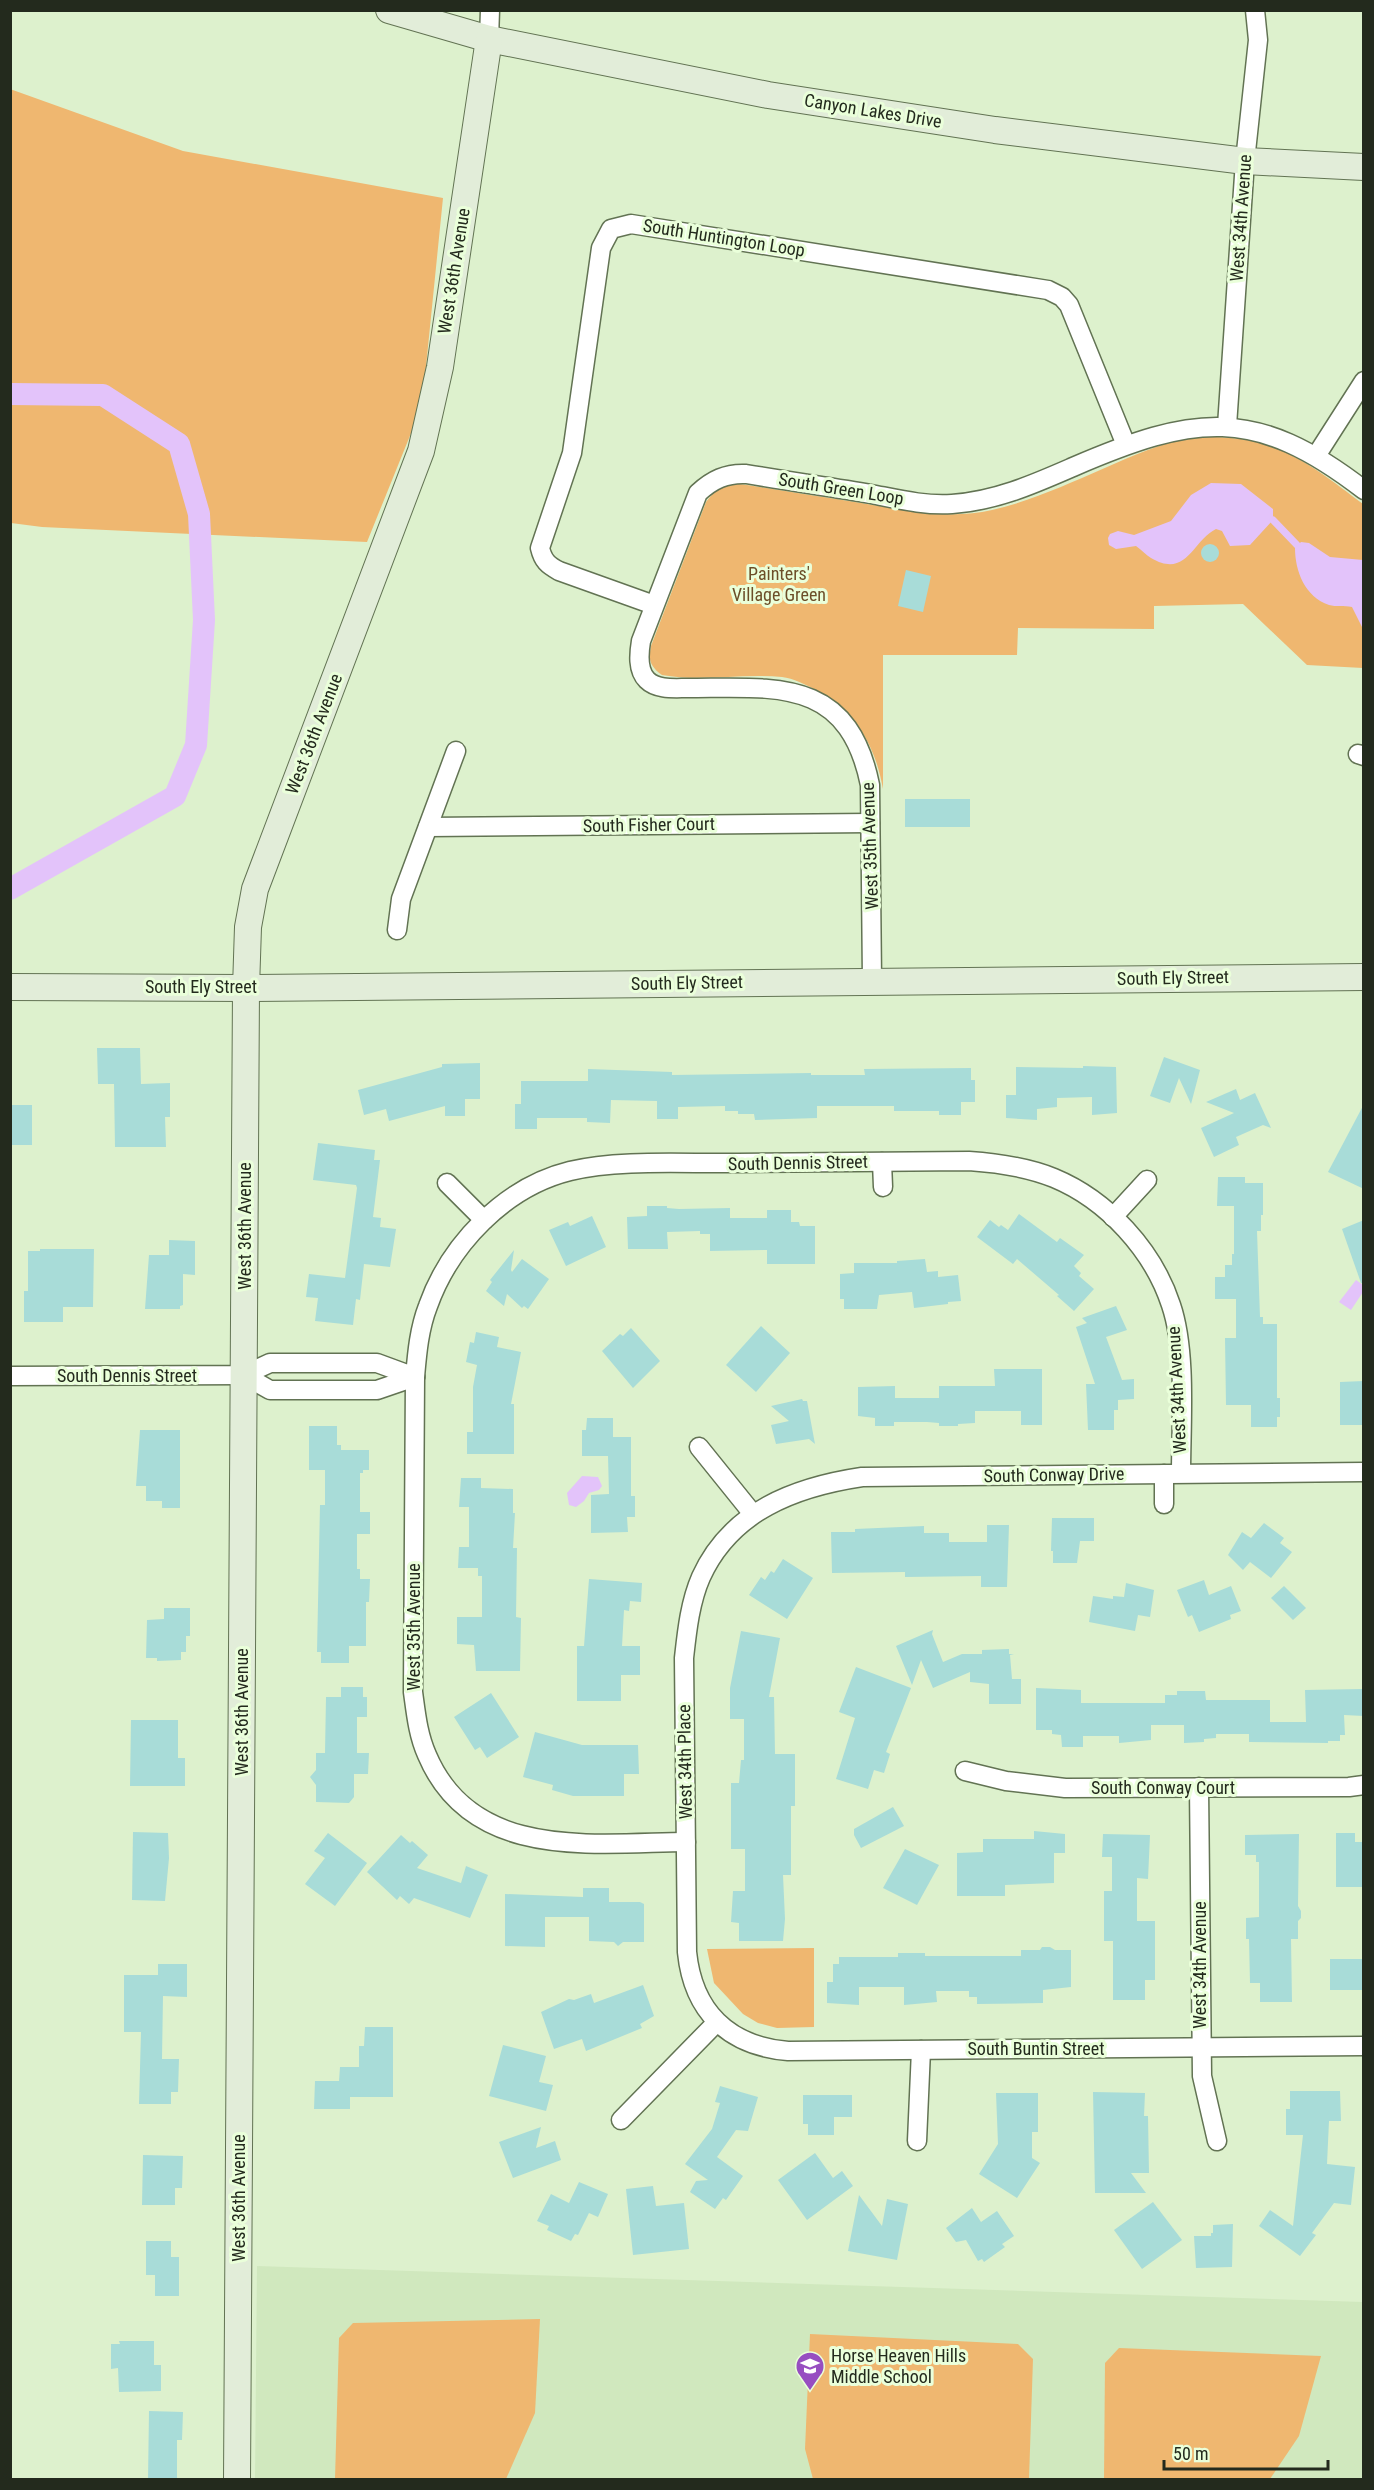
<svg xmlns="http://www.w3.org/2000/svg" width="1374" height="2490" font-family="'Roboto Condensed',sans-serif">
	<rect width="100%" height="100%" fill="#ddf1cd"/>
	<!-- built -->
	<polygon fill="#d0e8be" points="257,2266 1363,2302 1363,2479 255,2480"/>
	<!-- green -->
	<g fill="#efb770">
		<polygon points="10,89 183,151 443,198 422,406 367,542 42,527 11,523"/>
		<path d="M1192,436C1214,437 1236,437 1257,442C1297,452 1331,480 1363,504V668L1307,665L1243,604L1154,606V629L1018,628L1017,655H883V789C875,744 856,713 816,690C806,685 793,678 782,677C742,673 701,682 662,675C650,666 648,660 651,646L706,502C716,489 723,484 740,484C780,490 821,497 861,503C904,510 949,520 992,510C1062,494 1123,453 1192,436Z"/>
		<polygon points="814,1948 814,2027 777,2028 758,2023 743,2014 714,1983 707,1949"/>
		<polygon points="540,2319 535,2413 506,2479 335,2479 339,2338 353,2323"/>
		<polygon points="810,2334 1018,2344 1033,2359 1029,2479 813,2479 805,2449"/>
		<polygon points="1119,2348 1321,2356 1299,2436 1270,2479 1104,2479 1105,2363"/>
	</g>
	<!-- water -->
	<g fill="#e3c3fa">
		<path d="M1211,483L1241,484L1273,509V520L1250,545L1230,546L1222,531L1216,529C1192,541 1187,579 1151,558C1146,555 1142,550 1136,546L1116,549L1109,545L1108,538L1110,534L1118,531L1134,535L1171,521L1191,495Z"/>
		<path d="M1301,542L1309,543L1330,557L1363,560V629L1352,607C1344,605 1336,607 1329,605C1305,597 1295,571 1295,548Z"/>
		<polygon points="1356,1280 1363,1285 1363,1292 1351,1310 1339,1302"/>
		<polygon points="582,1476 598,1477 602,1486 599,1490 589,1493 584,1501 576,1507 569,1505 567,1493"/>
	</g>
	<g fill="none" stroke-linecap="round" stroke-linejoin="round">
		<!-- stream -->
		<polyline stroke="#e3c3fa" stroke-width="7" points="1273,520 1297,545"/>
		<!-- canal -->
		<polyline stroke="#e3c3fa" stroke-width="22" points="10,394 103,395 179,444 199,514 204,620 196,745 175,796 10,889"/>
	</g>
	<!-- building -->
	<g fill="#a8dcd8">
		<circle cx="1210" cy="553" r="9"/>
		<polygon points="906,570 931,576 923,612 898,606"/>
		<rect x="905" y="799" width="65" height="28"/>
		<polygon points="97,1048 140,1048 141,1084 170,1083 170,1117 165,1117 166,1147 115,1147 114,1084 98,1084"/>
		<polygon points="1164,1057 1200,1070 1191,1104 1179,1078 1170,1103 1150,1096"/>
		<polygon points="480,1063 480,1099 465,1099 465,1116 445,1116 445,1106 389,1121 386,1109 364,1115 358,1090 442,1067 442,1064"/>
		<polygon points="1083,1066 1116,1067 1117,1113 1092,1115 1092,1097 1057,1098 1057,1107 1037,1109 1037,1120 1006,1118 1006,1095 1016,1095 1016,1067 1083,1068"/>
		<polygon points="971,1068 971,1080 975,1080 975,1102 961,1102 961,1115 939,1115 939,1111 894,1111 894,1106 817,1106 817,1118 755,1120 754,1114 738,1114 738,1111 725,1111 725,1106 678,1107 678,1119 657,1119 657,1101 611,1100 610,1123 587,1122 587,1118 537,1118 537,1129 515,1129 515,1104 521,1104 521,1081 588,1081 588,1069 672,1072 672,1075 811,1073 811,1075 865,1075 864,1069"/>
		<polygon points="1236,1089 1240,1100 1255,1093 1271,1128 1263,1125 1236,1137 1239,1145 1214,1157 1201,1128 1234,1113 1206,1102"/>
		<polygon points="1364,1104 1364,1189 1328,1172"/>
		<rect x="10" y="1105" width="22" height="40"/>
		<polygon points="318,1143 375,1150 374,1160 380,1160 373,1217 381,1218 380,1227 396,1229 390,1267 364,1264 360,1300 356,1299 353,1325 315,1321 318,1298 306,1297 309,1274 345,1278 357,1188 356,1185 313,1180"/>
		<polygon points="1218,1177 1245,1177 1245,1183 1263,1183 1263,1215 1261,1215 1261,1231 1257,1231 1260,1317 1263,1317 1263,1324 1277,1324 1277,1398 1280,1398 1280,1417 1277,1417 1277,1427 1251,1427 1251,1405 1226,1405 1225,1338 1236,1338 1236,1299 1215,1299 1215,1277 1225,1277 1225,1265 1232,1265 1232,1254 1234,1254 1234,1206 1217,1206"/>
		<polygon points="647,1206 667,1206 667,1208 679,1209 730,1208 730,1218 767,1218 767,1210 791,1210 791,1222 799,1222 800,1226 815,1226 815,1264 767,1264 767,1250 710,1251 710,1234 700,1234 700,1231 667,1232 668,1249 628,1249 627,1217 647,1216"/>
		<polygon points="1019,1214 1057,1242 1060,1238 1084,1255 1074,1266 1081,1273 1079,1276 1094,1289 1074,1311 1057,1296 1059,1295 1017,1259 1013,1264 977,1237 990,1220 999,1227 1001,1225 1008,1230"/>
		<polygon points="592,1216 606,1247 566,1266 549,1230 568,1222 570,1226"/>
		<polygon points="1364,1220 1364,1283 1361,1283 1342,1229"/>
		<polygon points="169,1240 195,1241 195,1275 183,1274 183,1305 180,1306 180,1309 145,1309 149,1255 169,1255"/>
		<polygon points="40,1249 94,1249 93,1307 63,1307 63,1322 24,1322 24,1291 28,1291 28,1251 40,1251"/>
		<polygon points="514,1250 511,1270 512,1272 522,1259 549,1279 528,1309 524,1306 522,1308 507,1294 504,1306 486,1291 492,1282 490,1280"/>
		<polygon points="925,1259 927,1272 938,1271 938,1277 958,1275 961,1301 948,1302 948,1304 914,1308 912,1292 879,1295 877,1309 844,1309 844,1299 840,1299 840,1274 854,1273 854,1263 897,1263 897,1261"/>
		<polygon points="1116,1306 1127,1330 1106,1337 1122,1380 1134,1379 1134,1399 1118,1400 1118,1410 1114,1410 1114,1430 1088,1430 1086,1384 1095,1384 1076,1327 1087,1323 1082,1318"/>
		<polygon points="761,1326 790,1353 756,1392 726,1365"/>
		<polygon points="631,1328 660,1361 633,1388 602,1351 620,1334 623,1336"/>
		<polygon points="476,1332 499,1337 497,1347 521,1352 511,1404 514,1404 514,1454 467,1454 467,1432 473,1432 473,1387 477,1365 466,1362 470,1342 474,1343"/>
		<polygon points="994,1369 1042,1369 1042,1425 1021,1425 1021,1411 975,1411 975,1423 958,1424 958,1426 939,1426 939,1423 927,1422 894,1422 894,1426 875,1426 875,1418 858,1416 858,1387 895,1386 895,1398 939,1398 939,1386 995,1386"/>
		<polygon points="1364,1381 1363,1425 1340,1425 1340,1382"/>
		<polygon points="802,1399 803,1401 807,1401 815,1444 809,1439 776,1444 771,1425 789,1421 771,1406"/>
		<polygon points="587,1418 613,1418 613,1437 631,1437 631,1496 635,1496 635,1517 627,1517 628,1532 591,1533 591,1495 609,1494 608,1456 582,1456 582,1430 586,1430"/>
		<polygon points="309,1426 337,1426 337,1445 341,1445 341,1450 369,1450 369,1470 363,1470 363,1473 360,1473 360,1512 370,1512 370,1534 357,1534 357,1569 360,1569 360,1579 370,1579 369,1602 366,1602 366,1646 349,1646 349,1663 321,1663 321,1652 317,1652 320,1505 325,1505 325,1470 309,1470"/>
		<polygon points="140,1430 180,1430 180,1508 162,1508 162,1501 146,1501 146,1486 136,1486"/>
		<polygon points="461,1478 481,1478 481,1488 513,1489 513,1513 515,1513 513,1548 517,1548 516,1617 521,1618 520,1671 476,1671 474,1645 457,1644 457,1617 482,1617 482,1576 478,1576 478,1568 458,1568 459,1547 469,1547 469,1507 459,1507"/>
		<polygon points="1052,1518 1094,1518 1094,1541 1080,1541 1077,1563 1053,1563 1053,1551 1051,1551"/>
		<polygon points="1264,1523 1284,1538 1280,1543 1292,1552 1271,1578 1250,1562 1243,1570 1228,1555 1242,1532 1251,1538"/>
		<polygon points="987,1525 1009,1525 1007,1587 981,1587 981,1576 905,1577 905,1572 832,1573 831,1532 855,1532 855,1529 924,1526 924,1533 949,1533 949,1542 987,1542"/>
		<polygon points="783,1559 813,1578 787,1619 749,1595 761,1577 765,1580 771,1571 774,1573"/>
		<polygon points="589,1579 642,1583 641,1602 630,1601 629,1611 624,1610 622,1646 640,1646 640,1675 621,1675 621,1701 577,1701 577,1646 584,1646"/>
		<polygon points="1204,1580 1209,1595 1231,1586 1241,1611 1230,1615 1231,1619 1199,1632 1192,1615 1188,1617 1177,1590"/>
		<polygon points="1126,1583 1154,1590 1150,1617 1138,1615 1135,1631 1089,1622 1093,1596 1113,1599 1113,1596 1124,1597"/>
		<polygon points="1284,1586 1306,1608 1293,1620 1271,1598"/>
		<polygon points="164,1608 190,1608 190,1636 186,1636 186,1652 181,1652 181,1660 157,1661 157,1658 146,1658 147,1620 164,1619"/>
		<polygon points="933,1630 932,1634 943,1662 962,1654 982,1654 982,1650 1009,1649 1009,1654 1014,1654 1010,1655 1012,1679 1021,1679 1021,1704 989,1704 989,1684 970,1682 970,1672 933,1688 921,1660 912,1685 896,1646"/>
		<polygon points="741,1631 780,1638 769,1697 774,1697 775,1754 795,1754 795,1806 791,1806 791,1875 783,1875 785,1919 783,1941 739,1941 739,1923 731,1922 733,1891 745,1891 745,1849 731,1849 731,1783 739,1783 741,1760 744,1760 744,1719 730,1719 730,1688"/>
		<polygon points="856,1667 911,1688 886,1752 890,1754 884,1773 874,1770 868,1789 836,1779 855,1718 839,1712"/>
		<polygon points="341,1687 363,1687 363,1697 367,1697 367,1717 357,1717 357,1753 369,1753 368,1774 354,1774 354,1797 349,1803 316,1802 316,1785 310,1777 316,1770 316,1753 325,1753 326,1697 341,1697"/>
		<polygon points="1036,1688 1081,1690 1081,1703 1165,1703 1165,1695 1177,1695 1177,1691 1205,1691 1206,1700 1270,1700 1270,1722 1306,1722 1305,1690 1364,1689 1364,1716 1344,1715 1345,1735 1340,1735 1340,1741 1328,1741 1328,1743 1249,1742 1249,1734 1216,1734 1216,1738 1204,1739 1204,1742 1184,1743 1184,1725 1151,1725 1151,1740 1119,1743 1119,1736 1083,1736 1083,1747 1062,1747 1061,1735 1052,1734 1052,1730 1036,1730"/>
		<polygon points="491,1693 519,1737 487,1758 480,1747 475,1750 454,1717"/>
		<polygon points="131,1720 178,1720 178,1758 185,1758 185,1786 130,1786"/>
		<polygon points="535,1732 582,1745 638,1745 639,1774 624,1774 624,1796 573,1796 552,1790 553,1785 523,1777"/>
		<polygon points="893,1807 904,1826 861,1848 854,1835 854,1829"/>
		<polygon points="1034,1831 1065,1834 1065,1853 1054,1853 1054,1883 1005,1885 1005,1896 957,1896 957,1853 983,1852 983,1839 1034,1839"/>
		<polygon points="133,1832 168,1833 169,1858 165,1901 132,1900"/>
		<polygon points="328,1833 367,1863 335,1906 305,1884 325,1858 314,1851"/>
		<polygon points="1336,1833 1355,1833 1355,1842 1364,1842 1364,1887 1336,1887"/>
		<polygon points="1103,1834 1150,1835 1148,1879 1137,1878 1137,1921 1155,1921 1155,1980 1145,1980 1145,2000 1113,2000 1113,1941 1104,1941 1104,1891 1112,1891 1112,1857 1102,1857"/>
		<polygon points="1299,1834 1298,1906 1301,1911 1301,1918 1298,1921 1298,1939 1291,1939 1292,2002 1260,2002 1260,1983 1250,1983 1249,1939 1246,1939 1246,1918 1259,1917 1259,1862 1256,1862 1256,1855 1245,1855 1245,1835"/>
		<polygon points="401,1835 410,1843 412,1841 428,1855 417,1868 461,1883 466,1866 488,1875 470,1918 414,1898 409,1904 400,1896 397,1900 367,1872"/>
		<polygon points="905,1849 939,1865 917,1905 883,1888"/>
		<polygon points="583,1888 609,1888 609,1902 640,1902 644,1904 644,1942 623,1942 618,1946 614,1942 589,1941 589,1917 545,1917 545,1947 505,1946 505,1894 583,1897"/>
		<polygon points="1042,1947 1050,1947 1055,1950 1071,1950 1071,1987 1043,1990 1043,2003 977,2004 977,1997 969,1997 969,1991 936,1991 937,2002 904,2005 904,1987 859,1987 859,2005 827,2003 827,1982 833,1982 833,1964 839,1964 839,1957 898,1957 898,1953 925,1953 925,1956 1021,1956 1021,1950 1040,1950"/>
		<rect x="1330" y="1959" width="34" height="31"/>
		<polygon points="158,1964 187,1964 187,1997 163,1996 162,2059 179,2059 178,2092 171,2092 171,2104 139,2104 141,2032 124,2032 124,1975 158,1975"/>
		<polygon points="643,1985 654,2016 640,2024 642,2028 586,2051 582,2039 554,2049 541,2012 569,1999 574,2000 591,1994 594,2003"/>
		<polygon points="365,2027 393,2027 393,2097 350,2097 350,2109 314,2109 315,2081 339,2081 340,2067 359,2067 359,2046 364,2046"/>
		<polygon points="503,2045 546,2056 539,2082 553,2085 546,2111 489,2096"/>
		<polygon points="720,2086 758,2097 748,2131 736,2130 717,2157 743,2176 726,2200 723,2198 715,2209 690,2192 696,2181 708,2180 685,2164 712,2129 720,2103 715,2102"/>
		<polygon points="1290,2091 1340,2091 1341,2121 1329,2121 1327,2164 1355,2167 1351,2205 1334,2203 1312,2233 1316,2235 1300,2256 1259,2226 1270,2210 1293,2226 1303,2135 1286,2135 1286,2109 1290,2109"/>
		<polygon points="1093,2092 1145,2093 1144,2116 1148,2116 1149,2173 1131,2173 1146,2193 1095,2193"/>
		<polygon points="996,2093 1038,2093 1038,2132 1032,2132 1032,2158 1040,2163 1017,2198 979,2174 998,2144"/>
		<polygon points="803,2095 852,2095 852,2117 834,2117 834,2135 808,2135 808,2124 803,2124"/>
		<polygon points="541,2127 536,2148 555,2141 561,2160 513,2178 499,2142"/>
		<polygon points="815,2153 833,2178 842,2171 853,2186 807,2220 778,2180"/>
		<polygon points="143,2155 183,2156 182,2188 175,2188 175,2205 142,2205"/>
		<polygon points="579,2182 608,2194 598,2217 589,2213 578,2235 575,2234 571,2241 547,2230 549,2226 537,2221 551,2194 569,2203"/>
		<polygon points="653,2186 656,2206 684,2203 689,2249 633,2255 626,2189"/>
		<polygon points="859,2195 882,2226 887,2199 908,2204 897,2260 848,2251"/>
		<polygon points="1153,2202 1182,2240 1142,2269 1114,2230"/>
		<polygon points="972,2208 981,2222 997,2211 1014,2236 1002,2244 1005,2247 984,2262 982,2259 978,2261 966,2240 956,2242 946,2228"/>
		<polygon points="1233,2224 1232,2267 1196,2268 1194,2236 1211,2236 1211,2233 1213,2233 1213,2225"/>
		<polygon points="146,2241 171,2241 171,2257 179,2257 179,2296 155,2296 155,2275 146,2275"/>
		<polygon points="119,2341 154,2341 154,2365 161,2365 161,2391 119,2392 118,2368 111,2369 111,2344 120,2344"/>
		<polygon points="149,2411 183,2412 182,2440 177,2440 177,2480 148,2480"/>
	</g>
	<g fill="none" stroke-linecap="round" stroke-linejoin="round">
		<!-- street casing -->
		<g stroke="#627353" stroke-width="21">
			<g id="street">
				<polyline points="489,39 490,10"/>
				<polyline points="1227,426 1245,161 1258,40 1255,10"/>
				<polyline points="1316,456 1364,381"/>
				<path d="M654,605L559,571C548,565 543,561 540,548L572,453L601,248L611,229L631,224L1048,290L1062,297L1069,305L1126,445"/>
				<polyline points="1358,754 1364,756"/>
				<polyline points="428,827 870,823"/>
				<polyline points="397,930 401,899 456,751"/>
				<path d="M872,981L870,785C848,676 775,688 687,688C675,688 657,690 647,680C637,670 639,653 641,641L698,493C712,480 726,473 746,474C787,481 829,487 871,494C897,499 925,506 952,504C996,501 1034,484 1073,467C1194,415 1254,405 1364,490"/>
				<polyline points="882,1162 883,1187"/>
				<polyline points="447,1183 484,1220"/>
				<polyline points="1113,1217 1147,1180"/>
				<polyline points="244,1375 270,1390 377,1390 415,1377"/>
				<polyline points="10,1376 244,1375 270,1363 377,1363 415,1377"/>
				<polyline points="699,1447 753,1514"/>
				<path d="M1364,1472L862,1477C795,1487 731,1511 701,1577C690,1602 687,1631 684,1658L687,1952C693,2011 728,2046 788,2051L1364,2046"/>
				<polyline points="1164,1474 1164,1504"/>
				<polyline points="965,1771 1006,1781 1065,1788 1349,1787 1364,1785"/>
				<polyline points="1199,1787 1202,2076 1217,2141"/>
				<path d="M686,1842C592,1843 472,1861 427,1755C418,1735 416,1714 413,1692L415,1377C417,1354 419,1329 428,1306C450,1244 505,1187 570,1171C620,1159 686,1164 738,1163C815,1162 892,1162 969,1161C998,1163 1027,1167 1054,1178C1107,1200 1153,1250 1171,1305C1187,1352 1181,1424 1181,1473"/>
				<polyline points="621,2120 716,2023"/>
				<polyline points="917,2141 921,2050"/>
			</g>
		</g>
		<!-- secondary casing -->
		<g stroke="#627353" stroke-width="28">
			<g id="secondary">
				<polyline points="389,10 489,39 768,95 995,130 1245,161 1364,167"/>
				<polyline points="10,987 246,988 1364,977"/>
				<polyline points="237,2480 246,988 248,927 255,889 421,451 440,367 489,39"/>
			</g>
		</g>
		<!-- street -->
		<use href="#street" stroke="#fff" stroke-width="18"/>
		<!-- secondary -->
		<use href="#secondary" stroke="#e2edd9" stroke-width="26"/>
	</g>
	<!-- icons -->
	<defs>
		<g id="school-pin" transform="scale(1.5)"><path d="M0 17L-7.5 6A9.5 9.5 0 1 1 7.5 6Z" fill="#974ec1" stroke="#eaffda"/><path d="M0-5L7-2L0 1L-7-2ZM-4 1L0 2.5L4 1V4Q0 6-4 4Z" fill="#fff"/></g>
	</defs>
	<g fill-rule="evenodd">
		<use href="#school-pin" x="810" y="2366"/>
	</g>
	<g text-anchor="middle" stroke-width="6" stroke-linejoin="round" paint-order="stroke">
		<!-- street labels -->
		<g font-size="18" fill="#232a1d" stroke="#eaffda">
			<text transform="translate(873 111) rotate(9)" y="6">Canyon Lakes Drive</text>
			<text transform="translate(1241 218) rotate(-86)" y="6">West 34th Avenue</text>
			<text transform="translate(724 238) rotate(9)" y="6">South Huntington Loop</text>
			<text transform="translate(454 271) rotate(-81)" y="6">West 36th Avenue</text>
			<text transform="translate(841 489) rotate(9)" y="6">South Green Loop</text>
			<text transform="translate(314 734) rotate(-69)" y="6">West 36th Avenue</text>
			<text transform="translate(649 825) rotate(-1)" y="6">South Fisher Court</text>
			<text transform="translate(870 846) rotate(-92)" y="6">West 35th Avenue</text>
			<text transform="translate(1173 978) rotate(-1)" y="6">South Ely Street</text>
			<text transform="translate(687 983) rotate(-1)" y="6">South Ely Street</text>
			<text x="201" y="993">South Ely Street</text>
			<text transform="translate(798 1163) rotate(-1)" y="6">South Dennis Street</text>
			<text transform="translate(245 1226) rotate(-90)" y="6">West 36th Avenue</text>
			<text x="127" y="1382">South Dennis Street</text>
			<text transform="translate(1177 1390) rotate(-93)" y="6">West 34th Avenue</text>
			<text transform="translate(1054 1475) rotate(-1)" y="6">South Conway Drive</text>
			<text transform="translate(414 1627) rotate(-90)" y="6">West 35th Avenue</text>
			<text transform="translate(242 1712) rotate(-90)" y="6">West 36th Avenue</text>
			<text transform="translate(685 1762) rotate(-91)" y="6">West 34th Place</text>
			<text x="1163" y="1794">South Conway Court</text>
			<text transform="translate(1200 1965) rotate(-90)" y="6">West 34th Avenue</text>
			<text x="1036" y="2055">South Buntin Street</text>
			<text transform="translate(239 2198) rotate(-90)" y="6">West 36th Avenue</text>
		</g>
		<!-- park labels -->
		<g font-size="18" fill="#6c4e28" stroke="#eaffda">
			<text x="779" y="580">Painters'<tspan x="779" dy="21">Village Green</tspan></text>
		</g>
		<!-- poi labels -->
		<g font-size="18" fill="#232a1d" stroke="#eaffda" text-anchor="start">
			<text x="831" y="2362">Horse Heaven Hills<tspan x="831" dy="21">Middle School</tspan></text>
		</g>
	</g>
	<!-- border -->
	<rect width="1374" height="2490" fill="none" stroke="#232a1d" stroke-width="24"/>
	<!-- scale -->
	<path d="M1164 2460v9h164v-9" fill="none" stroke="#232a1d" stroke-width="3"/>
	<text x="1173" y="2460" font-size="18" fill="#232a1d" stroke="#eaffda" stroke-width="4.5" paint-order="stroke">50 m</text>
</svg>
